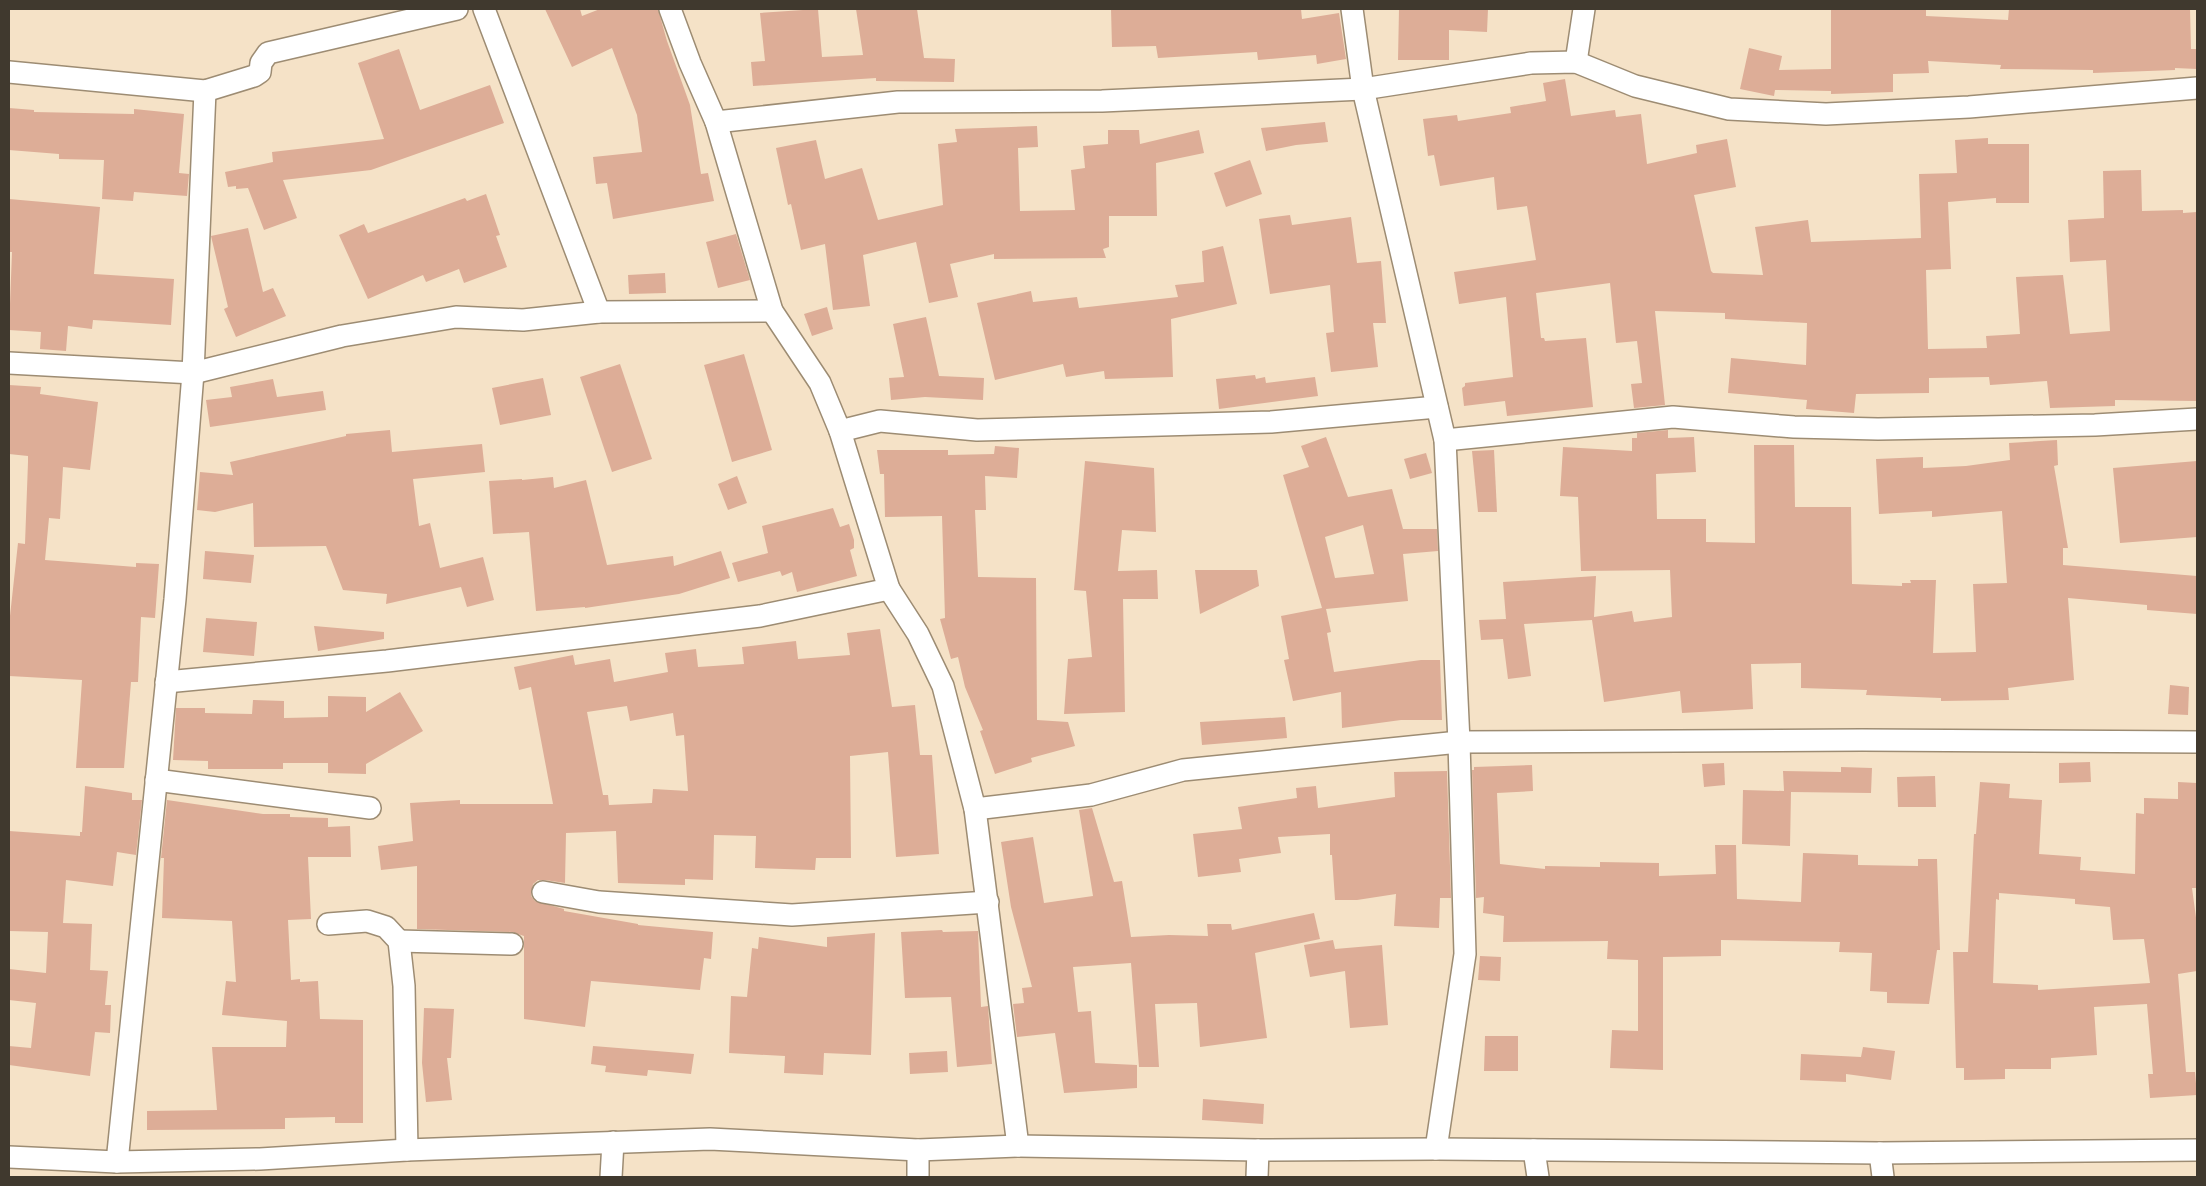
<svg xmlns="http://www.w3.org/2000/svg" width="2206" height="1186" font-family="'DejaVu Sans',sans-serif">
	<rect width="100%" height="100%" fill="#f5e2c7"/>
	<!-- building -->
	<g fill="#ddad97" fill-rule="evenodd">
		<polygon points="545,9 580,9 582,16 600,9 658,9 667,41 690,105 701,174 708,173 714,201 613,219 607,183 596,184 593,157 642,152 637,115 612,48 572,67"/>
		<polygon points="818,9 822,57 863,55 856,9 917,9 924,58 955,59 954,82 876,81 876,78 753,86 751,62 765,61 760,13"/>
		<polygon points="1111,9 1301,9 1302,19 1339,13 1346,59 1317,64 1316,55 1258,60 1257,52 1158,58 1156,46 1112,47"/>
		<polygon points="1399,9 1488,9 1487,32 1449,30 1449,60 1398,60"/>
		<polygon points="1831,9 1926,9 1926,16 2008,20 2009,9 2190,9 2191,49 2197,49 2197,69 2175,68 2175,70 2093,73 2093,70 2000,69 2001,65 1928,61 1929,73 1893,74 1893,92 1831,94 1831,91 1775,90 1774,96 1740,89 1749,48 1782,56 1779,70 1831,69"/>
		<polygon points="399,49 420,110 490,85 504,123 371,170 283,180 297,218 264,230 248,188 236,189 236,186 228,187 225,172 273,162 272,152 384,139 358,63"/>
		<polygon points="1565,79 1571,116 1615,110 1616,117 1641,114 1647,164 1697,153 1696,145 1727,139 1736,187 1694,195 1711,271 1713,273 1763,275 1755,227 1808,220 1811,242 1921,238 1919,174 1957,173 1955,140 1988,138 1988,144 2029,144 2029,203 1996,203 1996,198 1948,202 1951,269 1926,270 1928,349 1987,348 1986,336 2020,334 2016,277 2063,275 2070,334 2110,331 2106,260 2070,262 2068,220 2104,218 2103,171 2141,170 2142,211 2183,210 2183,213 2197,212 2197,401 2115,400 2115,406 2050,408 2047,381 1990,385 1989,377 1929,378 1929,393 1856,394 1854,413 1806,409 1807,400 1728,393 1731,358 1806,365 1807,323 1725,319 1725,313 1655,311 1665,405 1634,408 1631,384 1642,383 1637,341 1616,343 1610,283 1536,293 1541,338 1544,338 1545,341 1586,338 1593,407 1507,416 1505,401 1464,406 1462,388 1465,386 1465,383 1513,377 1506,297 1459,304 1454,272 1536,260 1527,206 1497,210 1494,177 1440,186 1434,155 1428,156 1423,119 1457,115 1458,121 1511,113 1510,107 1546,101 1543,83"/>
		<polygon points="9,108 34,110 34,112 134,114 134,109 184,114 179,173 189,174 187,196 134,192 133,201 102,199 104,160 59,159 59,154 9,150"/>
		<polygon points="1325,122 1328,142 1296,145 1266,151 1261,128"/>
		<polygon points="1037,126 1038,147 1018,148 1020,211 1075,210 1071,170 1085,168 1083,146 1108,144 1108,130 1139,130 1140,144 1199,130 1204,153 1156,163 1157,216 1109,216 1109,247 1103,249 1106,258 994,259 994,254 950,264 958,297 929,303 916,242 863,255 870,306 833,310 825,244 801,250 791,204 788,205 776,148 816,140 825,179 862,168 878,220 943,205 938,144 957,142 955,129"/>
		<polygon points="1250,160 1262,194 1226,207 1214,173"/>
		<polygon points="486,194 500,235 496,236 507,267 464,283 459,269 426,282 423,275 368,299 339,235 364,224 368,233 465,198 467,201"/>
		<polygon points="9,199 100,207 94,274 174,279 171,325 93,320 92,329 68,326 66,351 40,349 41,332 9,330 12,252 9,252"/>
		<polygon points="1290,215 1292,225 1351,217 1357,263 1381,261 1386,323 1373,323 1378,367 1331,372 1326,333 1334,332 1330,285 1270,294 1259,219"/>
		<polygon points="248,228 263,292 273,288 286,316 236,337 224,309 228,307 211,236"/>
		<polygon points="736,234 750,280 718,288 706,242"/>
		<polygon points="1223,246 1237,304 1171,319 1173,377 1105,379 1104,371 1066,377 1063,364 995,380 977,303 1031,291 1033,302 1077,297 1079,308 1178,297 1175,285 1204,282 1202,251"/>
		<polygon points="665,273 666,293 629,294 628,275"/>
		<polygon points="827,307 833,329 812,336 804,314"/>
		<polygon points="926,317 939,376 984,378 983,400 925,397 891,400 889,378 904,377 893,324"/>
		<polygon points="744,354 772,450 732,462 704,365"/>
		<polygon points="620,364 652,459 612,472 580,377"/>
		<polygon points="1255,375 1256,379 1265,377 1266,383 1315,377 1318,396 1219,409 1216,379"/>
		<polygon points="543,378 551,415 500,425 492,388"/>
		<polygon points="273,379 277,397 323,391 326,410 210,427 206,400 232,397 230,387"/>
		<polygon points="9,385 41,387 40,394 98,402 90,470 63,467 60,519 49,518 45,560 136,567 136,563 159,564 155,618 141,617 138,682 131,682 124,768 76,768 82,680 9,676 9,625 18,543 25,544 28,462 28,456 9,454"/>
		<polygon points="390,430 392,452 482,444 485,472 413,479 419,526 430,523 440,568 483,557 494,600 467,607 461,587 386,604 387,594 343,590 326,546 254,547 253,503 215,512 197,510 200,472 233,475 230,462 346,436 346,434"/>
		<polygon points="1668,430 1668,438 1694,437 1696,472 1656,474 1657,519 1706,519 1706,542 1755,543 1754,445 1794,445 1795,507 1851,507 1852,584 1902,586 1902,583 1911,583 1910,580 1936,580 1933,653 1976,652 1973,584 2007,583 2002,511 1932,517 1932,511 1879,514 1876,459 1923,457 1923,468 1966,466 2010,460 2009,443 2057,440 2058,465 2054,466 2068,548 2063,548 2063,565 2197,576 2197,614 2147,610 2147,605 2068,598 2074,680 2008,688 2009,700 1941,701 1941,698 1866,695 1867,690 1801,688 1801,663 1751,664 1753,709 1682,713 1680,691 1604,702 1592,620 1524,624 1531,676 1508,679 1503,639 1481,640 1479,620 1506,619 1503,582 1596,576 1594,617 1632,611 1634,622 1672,617 1670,570 1581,571 1578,497 1560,496 1563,447 1632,451 1632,438 1637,438 1637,433"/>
		<path d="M1326,437L1348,497L1392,489L1403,529H1437L1438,551L1403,554L1408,601L1326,609L1331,632L1327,633L1334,672L1421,660H1440L1442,720H1401L1342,728L1341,692L1293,701L1284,660L1289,659L1281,616L1322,608L1283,475L1309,467L1301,446ZM1363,525L1374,574L1335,578L1325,537Z"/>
		<polygon points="995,446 1019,448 1017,478 985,476 986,510 975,510 978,577 1036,578 1037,720 1068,722 1075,746 1031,758 1032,762 995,774 980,731 983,730 965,687 958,657 951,659 940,619 945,618 942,516 885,517 884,474 880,474 877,450 948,450 948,455 994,454"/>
		<polygon points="1494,450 1497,512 1478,512 1472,451"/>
		<polygon points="1426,453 1432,473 1410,479 1404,459"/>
		<polygon points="1085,461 1154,468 1156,532 1122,530 1118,571 1157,570 1158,599 1123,599 1125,712 1064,714 1068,659 1092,657 1086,591 1074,590"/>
		<polygon points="2197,461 2197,537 2120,543 2113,468"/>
		<polygon points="737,476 747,503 728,510 718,484"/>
		<polygon points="553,477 554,488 586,480 607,565 673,556 674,566 721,551 730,578 679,594 585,608 585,607 536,611 529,532 493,534 489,481 522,479 522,480"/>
		<polygon points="833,508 840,527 849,524 854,540 854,548 850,550 857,576 797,592 792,572 782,576 780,571 738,582 732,563 768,553 762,526"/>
		<polygon points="205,551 254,555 251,583 203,579"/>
		<polygon points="1195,570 1257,570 1259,586 1200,614"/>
		<polygon points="206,618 257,622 254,656 203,652"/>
		<polygon points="314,626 384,632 384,639 318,651"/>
		<path d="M880,629L892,707L915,705L920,755H932L939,854L896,857L888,752L850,756L851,858H816L815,870L755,868L756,836L714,835L713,880L685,879V885L618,883L616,831L566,833L565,883L545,880H538L533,884L531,896L535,901L564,909V911L638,924V925L713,932L711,959L704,958L700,990L591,981L585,1027L524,1019V936L512,932L417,929V866L381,870L378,846L413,841L410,803L460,800V804H553L531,687L519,690L514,667L573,655L575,665L610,659L614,682L668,672L665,653L696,649L698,667L744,664L742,647L796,641L798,659L850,655L847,633ZM627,706L630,721L673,713L676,736L684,735L688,791L653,789L652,803L609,805L608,795H603L587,712Z"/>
		<polygon points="2170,685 2189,687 2188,715 2168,714"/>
		<polygon points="400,692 423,731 366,764 366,774 328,773 328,763 283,763 283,769 208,769 208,761 173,760 176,708 205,708 205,713 252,714 253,700 284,701 284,718 328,717 328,696 366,697 366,712"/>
		<polygon points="1285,717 1287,738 1202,745 1200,722"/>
		<polygon points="2090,762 2091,782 2059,783 2059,763"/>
		<polygon points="1724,763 1725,785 1704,787 1702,764"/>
		<polygon points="1532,765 1533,791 1497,793 1500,864 1545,869 1545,866 1600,867 1600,862 1659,863 1659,876 1716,874 1715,845 1736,845 1737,899 1801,902 1803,853 1858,855 1858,865 1918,866 1918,859 1937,859 1940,950 1937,950 1929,1004 1887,1003 1887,992 1870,991 1872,953 1839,952 1840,942 1721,940 1721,956 1663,957 1663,1070 1610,1068 1612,1030 1638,1031 1638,960 1607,959 1608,941 1503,942 1504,916 1483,913 1484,897 1476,898 1472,770 1474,770 1474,767"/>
		<polygon points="1841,767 1872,768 1871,793 1791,792 1790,846 1742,844 1743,790 1784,791 1783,771 1841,772"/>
		<polygon points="1447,771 1451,898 1440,898 1439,928 1394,926 1396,894 1357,900 1335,900 1332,855 1330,855 1330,834 1278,837 1281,853 1239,859 1241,872 1198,877 1193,834 1242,829 1238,807 1297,798 1296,788 1316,786 1318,808 1395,797 1394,772"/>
		<polygon points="1935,776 1936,807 1898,807 1897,777"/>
		<path d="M1980,782L2010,784L2009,798L2042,800L2039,854L2081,857L2080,870L2135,874L2136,813L2144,814V798L2178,799V782L2197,783V888H2192L2197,925V971L2178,974L2186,1072H2195L2197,1095L2150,1098L2148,1074H2153L2147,1004L2094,1007L2097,1055L2051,1058V1069H2005V1079L1964,1080V1068H1956L1953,952H1968L1974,834H1976ZM1999,893L2075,899V904L2110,907L2113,940L2144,939L2150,983L2038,990V985L1993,983L1996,899L1999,900Z"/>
		<polygon points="85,786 132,793 132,800 142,800 136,855 117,852 113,886 66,880 63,923 92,924 90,970 108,971 105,1005 111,1005 110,1033 95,1032 90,1076 9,1065 9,1046 31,1048 36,1003 9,1000 9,969 46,973 48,932 9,931 9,831 80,836 80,832 82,832"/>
		<polygon points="167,800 263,814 290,814 290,817 328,818 328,827 350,826 351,857 308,857 311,919 288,920 291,980 300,979 300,982 318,981 320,1019 363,1020 363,1123 335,1123 335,1117 285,1118 285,1129 147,1130 147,1111 217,1110 212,1047 286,1047 287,1021 222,1015 226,981 236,982 232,921 162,918 164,858 161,858"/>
		<polygon points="1092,808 1114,882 1122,881 1131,937 1169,935 1208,936 1207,924 1231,924 1232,930 1314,913 1320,939 1255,953 1267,1038 1200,1047 1197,1003 1155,1004 1159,1067 1139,1067 1131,963 1073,967 1078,1012 1091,1011 1095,1063 1137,1065 1137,1088 1064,1093 1055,1033 1017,1037 1013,1004 1024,1003 1022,988 1032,987 1011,907 1001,842 1033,837 1044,903 1093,896 1079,810"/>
		<polygon points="942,930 943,932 978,931 981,1007 988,1006 992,1064 957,1067 951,997 905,998 901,932"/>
		<polygon points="875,933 871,1055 824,1053 823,1075 784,1073 785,1056 729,1053 731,996 747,997 752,948 758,949 759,937 827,947 827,937"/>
		<polygon points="1333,940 1335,949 1382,945 1388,1025 1350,1028 1345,971 1310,977 1304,945"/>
		<polygon points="1480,956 1501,957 1500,981 1478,980"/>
		<polygon points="424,1008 454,1009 451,1058 447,1058 452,1100 426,1102 422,1063"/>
		<polygon points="1485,1036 1518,1036 1518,1071 1484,1071"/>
		<polygon points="593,1046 694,1054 691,1074 648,1070 647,1076 605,1072 606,1066 591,1064"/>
		<polygon points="1863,1047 1895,1051 1891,1080 1846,1074 1846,1082 1800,1080 1801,1054 1861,1057"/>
		<polygon points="947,1051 948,1072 910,1074 909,1053"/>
		<polygon points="1203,1099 1264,1104 1263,1124 1202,1120"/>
	</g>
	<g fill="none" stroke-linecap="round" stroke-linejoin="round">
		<!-- street casing -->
		<g stroke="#9d8c73" stroke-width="24">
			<g id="street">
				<polyline points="484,9 599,312"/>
				<polyline points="670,9 690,63 716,122 898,102 1102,101 1363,89 1531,63 1576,62 1635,86 1729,109 1826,114 1969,107 2197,88"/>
				<polyline points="1352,9 1363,89 1445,440 1459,742 1465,954 1436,1149"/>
				<polyline points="1576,62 1584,9"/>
				<polyline points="9,72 205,91 254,76 260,72 261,63 268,53 457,9"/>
				<polyline points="716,122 772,311 820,383 840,431 880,421 977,430 1271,422 1437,407"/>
				<polyline points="9,363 193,373 342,336 456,317 523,320 599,312 772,311"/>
				<polyline points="1445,440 1673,417 1794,427 1878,429 2095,425 2197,419"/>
				<polyline points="889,589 918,634 943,686 975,809 1018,1146"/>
				<polyline points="166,682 387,661 760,616 889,589 840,431"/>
				<polyline points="156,780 370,808"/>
				<polyline points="975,809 1091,795 1183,770 1459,742 1862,740 2197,742"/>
				<polyline points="543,892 599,902 792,915 988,902"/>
				<polyline points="328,924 367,921 386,927 399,941 404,986 407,1150"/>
				<polyline points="399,941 512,944"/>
				<polyline points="918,1150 918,1177"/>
				<polyline points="1534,1150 1538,1177"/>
				<polyline points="1880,1153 1883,1177"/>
				<polyline points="9,1157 117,1162 260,1159 407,1150 710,1139 918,1150 1018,1146 1258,1150 1436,1149 1880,1153 2197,1150"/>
				<polyline points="117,1162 175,599 193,373 205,91"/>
				<polyline points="611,1177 613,1142"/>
				<polyline points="1257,1177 1258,1150"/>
			</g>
		</g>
		<!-- street -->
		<use href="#street" stroke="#fff" stroke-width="21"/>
	</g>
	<!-- border -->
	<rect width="2206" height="1186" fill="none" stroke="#40392e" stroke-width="20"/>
</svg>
